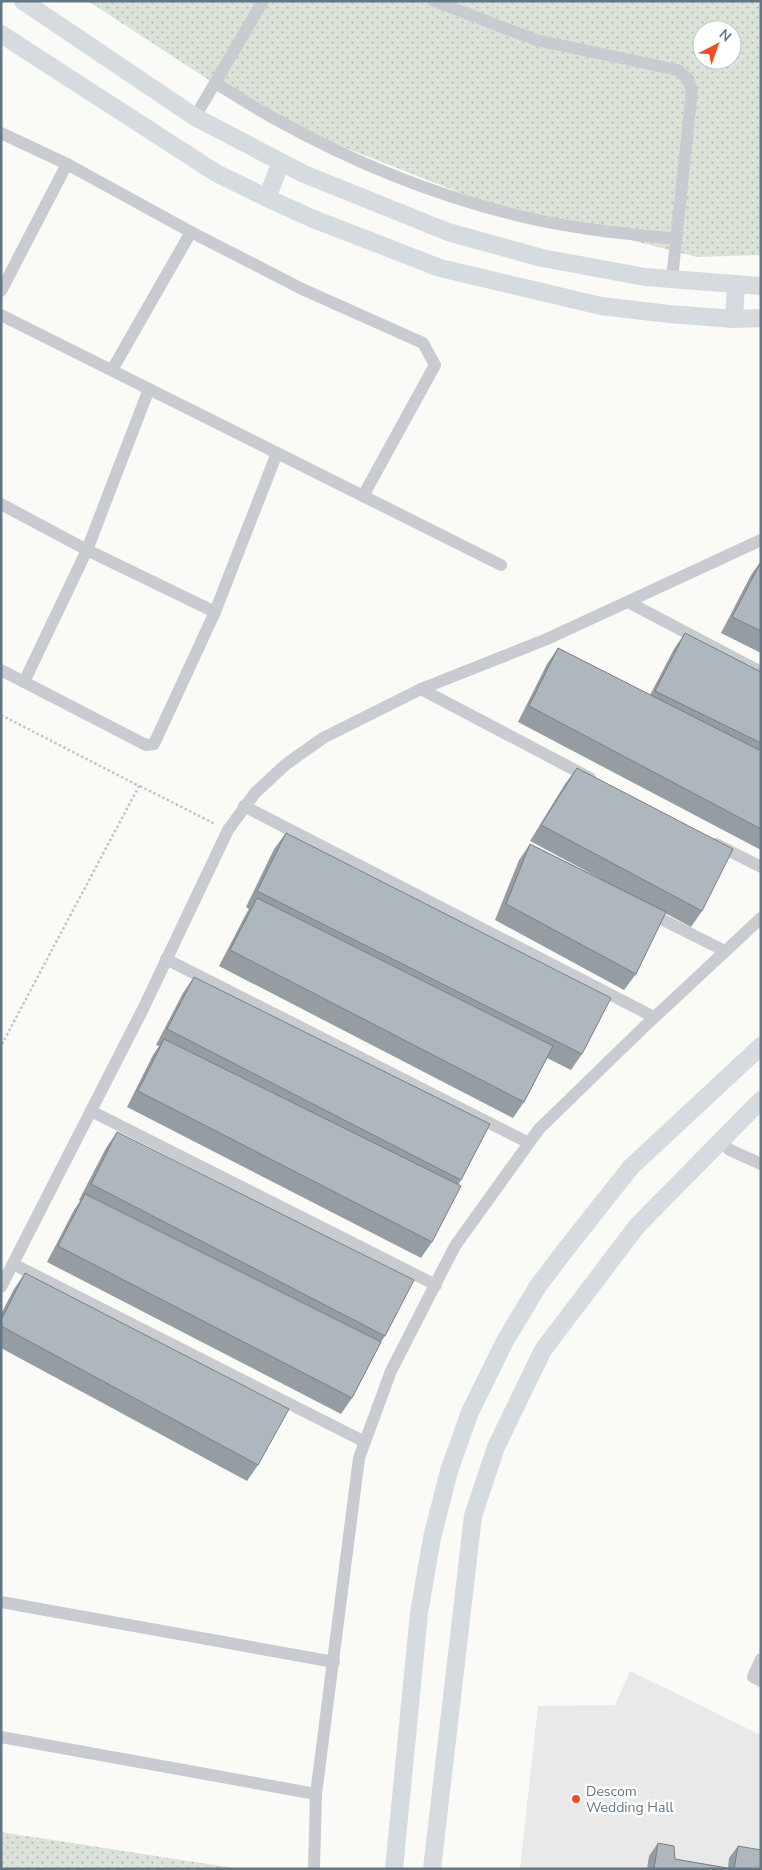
<svg xmlns="http://www.w3.org/2000/svg" width="762" height="1870" font-family="'Nunito Sans',sans-serif">
	<defs>
		<pattern id="grass-dots" width="8" height="8" patternUnits="userSpaceOnUse" patternTransform="scale(1.25)"><rect width="8" height="8" fill="#dbe2d8"/><path d="M2 2h.1M6 6h.1" fill="none" stroke="#b5bcb5" stroke-width="1.8" stroke-linecap="round"/></pattern>
	</defs>
	<rect width="100%" height="100%" fill="#fafaf7"/>
	<!-- built -->
	<polygon fill="#e8e9e8" points="630,1671 761,1735 761,1869 520,1869 538,1706 615,1705"/>
	<!-- grass -->
	<g fill="url(#grass-dots)" fill-rule="evenodd">
		<path d="M88,1H761V255L697,257L489,204L264,116ZM702,30H732V60H702Z"/>
		<polygon points="1,1832 240,1869 1,1869"/>
	</g>
	<g fill="none" stroke-linecap="round" stroke-linejoin="round">
		<!-- path -->
		<g stroke="#c1c4c6" stroke-width="2.5" stroke-dasharray="2.5 2.5" stroke-linecap="butt">
			<polyline points="1,715 139,786 1,1046"/>
			<polyline points="140,786 215,824"/>
		</g>
		<!-- street -->
		<g stroke="#c8ccd0" stroke-width="12">
			<polyline points="434,1 536,40 678,70 688,79 692,90 672,279"/>
			<path d="M215,83C236,95 256,109 277,120C358,165 446,200 537,220C583,230 630,234 676,239"/>
			<polyline points="195,117 263,1"/>
			<polyline points="1,133 67,164 191,232 302,289 423,343 435,365 363,496"/>
			<polyline points="1,291 67,164"/>
			<polyline points="1,315 501,565"/>
			<polyline points="112,370 191,232"/>
			<polyline points="1,504 87,550 215,612"/>
			<polyline points="628,602 761,672"/>
			<polyline points="1,670 146,745 154,744 215,612 277,453"/>
			<polyline points="24,682 87,550 149,389"/>
			<polyline points="421,689 590,778"/>
			<polyline points="244,806 654,1017"/>
			<polyline points="716,844 761,867"/>
			<polyline points="649,913 725,951"/>
			<polyline points="166,959 529,1143"/>
			<polyline points="91,1111 436,1285"/>
			<polyline points="720,1141 730,1150 761,1164"/>
			<polyline points="13,1264 365,1442"/>
			<polyline points="1,1287 143,1009 228,830 255,793 285,765 323,738 421,689 547,639 761,540"/>
			<polyline points="1,1602 334,1662"/>
			<polyline points="761,1659 753,1677 761,1681"/>
			<polyline points="1,1737 316,1794"/>
			<polyline points="314,1869 316,1794 359,1458 391,1371 455,1246 539,1129 644,1027 761,918"/>
		</g>
		<!-- secondary -->
		<g stroke="#d6dbdf" stroke-width="18">
			<polyline points="23,1 195,117 304,174 448,232 542,258 645,277 761,286"/>
			<polyline points="1,34 216,173 267,198 311,218 440,268 601,306 669,314 734,319 761,318"/>
			<polyline points="267,198 281,162"/>
			<polyline points="734,319 736,284"/>
			<polyline points="394,1869 419,1613 432,1538 449,1471 470,1412 505,1341 538,1286 570,1244 631,1167 761,1046"/>
			<polyline points="432,1869 473,1516 496,1447 543,1350 637,1226 761,1100"/>
		</g>
	</g>
	<!-- wall -->
	<g fill="#959da3">
		<polygon points="761,561 761,653 721,633 751,575"/>
		<polygon points="685,633 761,672 761,850 518,722 547,664 558,648 650,695 674,649"/>
		<polygon points="577,768 702,911 691,927 665,913 636,974 624,990 495,920 519,860 530,844 603,880 530,841 565,784"/>
		<polygon points="286,833 582,1054 571,1070 547,1058 524,1102 513,1118 219,966 246,914 249,909 246,907 274,849"/>
		<polygon points="194,977 461,1180 458,1185 432,1242 421,1258 127,1107 153,1055 159,1046 156,1045 183,993"/>
		<polygon points="117,1132 385,1336 381,1342 352,1398 341,1414 47,1262 74,1210 80,1201 79,1200 106,1148"/>
		<polygon points="25,1273 258,1465 247,1481 1,1348 1,1314 14,1289"/>
		<polygon points="658,1843 675,1859 728,1868 729,1858 738,1846 761,1869 647,1869 649,1856"/>
	</g>
	<!-- building -->
	<g fill="#adb7bd" stroke="#798084">
		<polygon points="761,562 761,631 732,617"/>
		<polygon points="685,633 761,672 761,743 655,691"/>
		<polygon points="558,648 761,751 761,829 529,706"/>
		<polygon points="577,768 733,849 702,911 541,825"/>
		<polygon points="286,833 611,998 582,1054 257,891"/>
		<polygon points="530,844 666,912 636,974 506,904"/>
		<polygon points="257,898 553,1046 524,1102 230,950"/>
		<polygon points="194,977 490,1124 461,1180 167,1029"/>
		<polygon points="164,1039 461,1186 432,1242 138,1091"/>
		<polygon points="117,1132 414,1280 385,1336 91,1184"/>
		<polygon points="85,1194 381,1342 352,1398 58,1246"/>
		<polygon points="25,1273 289,1409 258,1465 1,1326 1,1320"/>
		<polygon points="658,1843 674,1846 675,1859 733,1869 654,1869"/>
		<polygon points="738,1846 761,1850 761,1869 734,1869"/>
	</g>
	<!-- markers -->
	<circle fill="#f24d1f" stroke="#fff" stroke-width="2" cx="576" cy="1799" r="5"/>
	<g text-anchor="middle" stroke-width="5" stroke-linejoin="round" paint-order="stroke">
		<!-- poi labels -->
		<g font-size="14" fill="#627685" stroke="#fff" text-anchor="start">
			<text x="586" y="1796">Descom<tspan x="586" dy="16">Wedding Hall</tspan></text>
		</g>
	</g>
	<!-- border -->
	<rect width="762" height="1870" fill="none" stroke="#627685" stroke-width="5"/>
	<!-- north arrow -->
	<g transform="translate(717 45) rotate(41)"><circle r="24" fill="#ffffff" stroke="#c0c8ce"/>
	<path d="M0-4L9 19L0 12L-9 19Z" fill="#f24d1f"/>
	<text y="-8" font-size="14" font-weight="bold" text-anchor="middle" fill="#627685">N</text>
	</g>
</svg>
